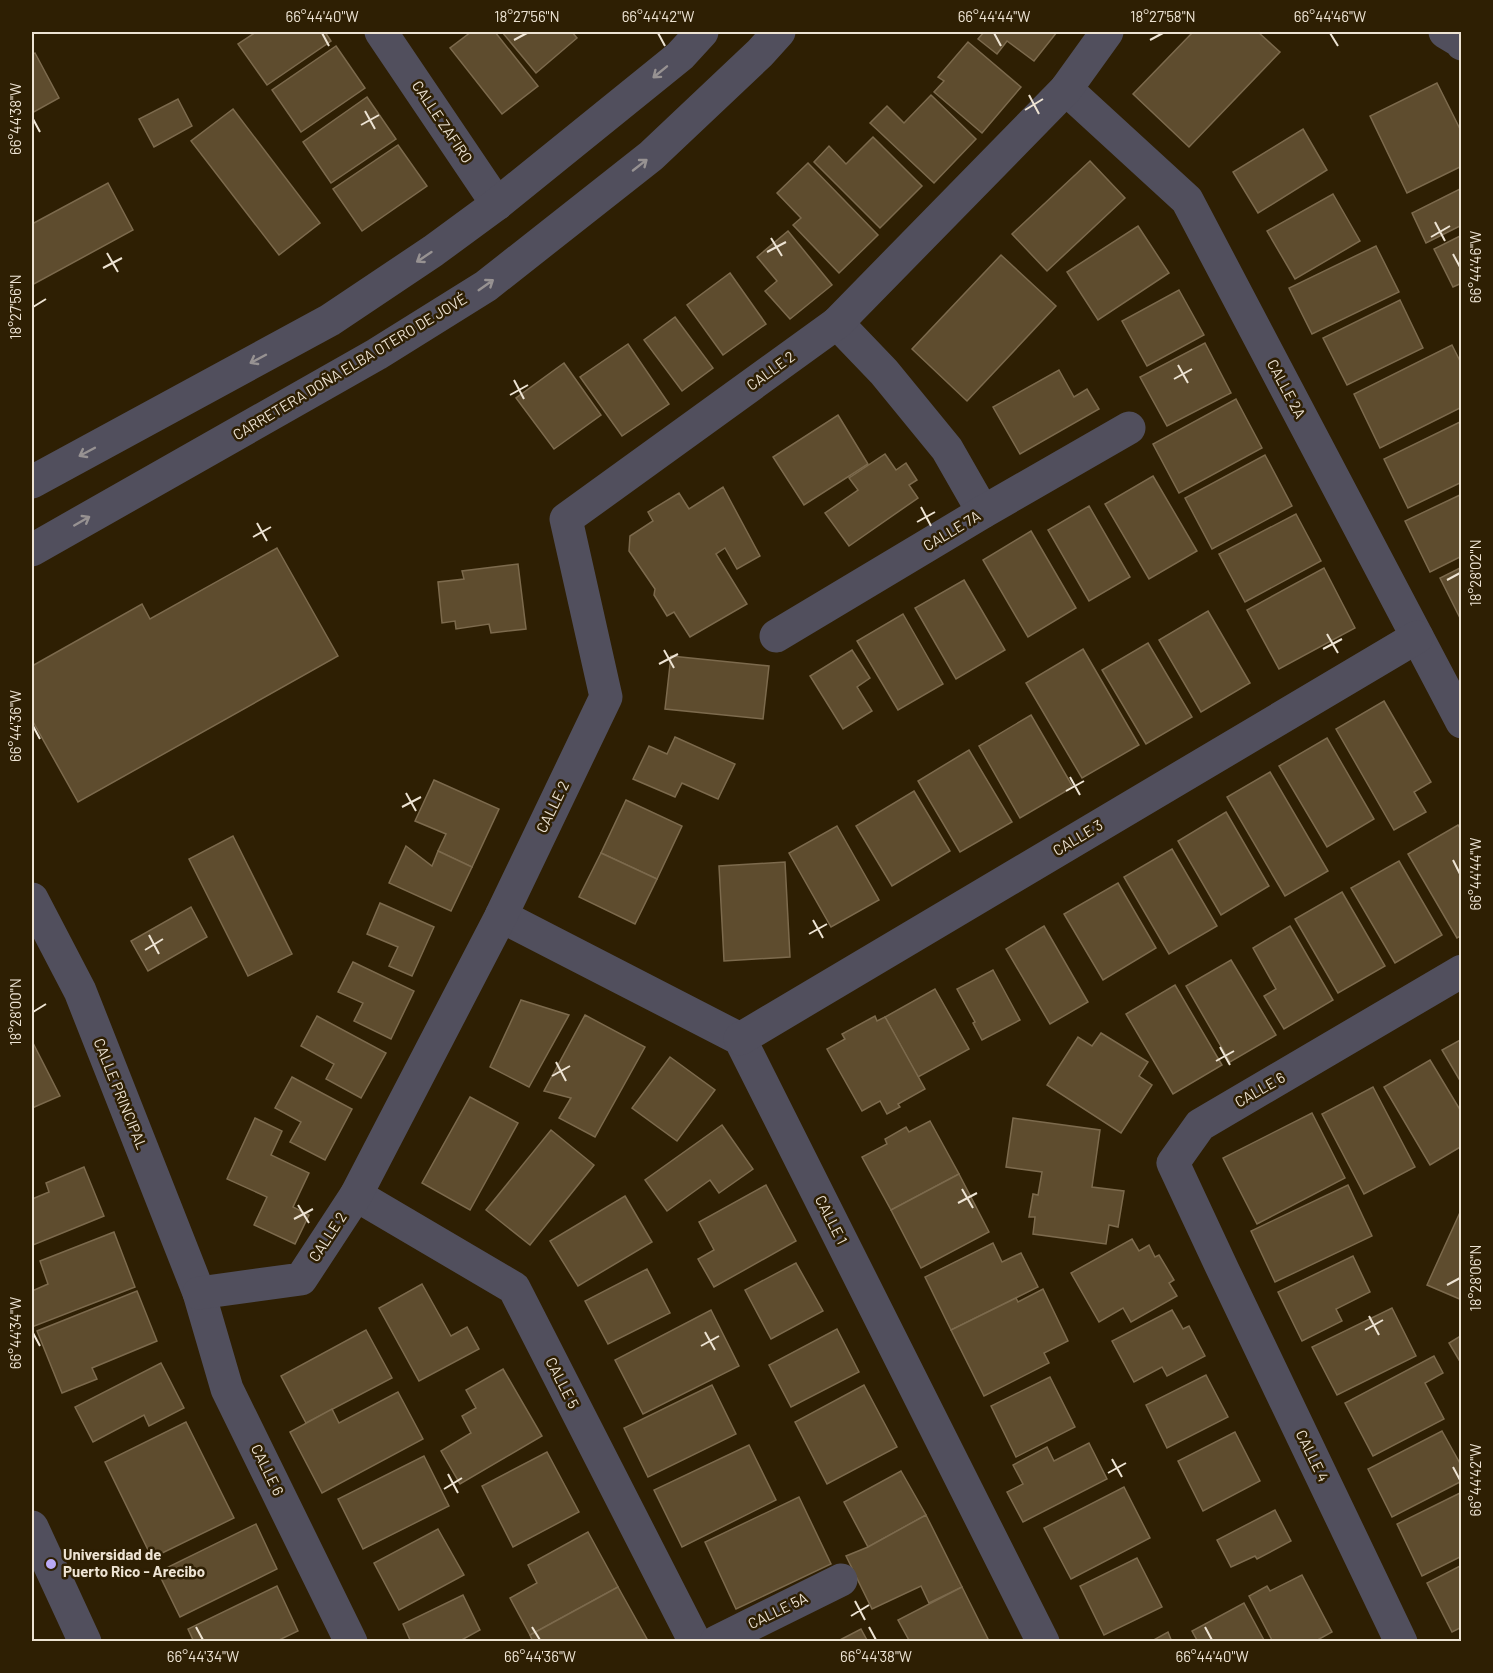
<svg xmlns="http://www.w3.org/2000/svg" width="1493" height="1673" font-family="Barlow,sans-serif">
	<rect width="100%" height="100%" fill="#2e1f03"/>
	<!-- building -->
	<g fill="#5e4c2e" stroke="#7c6a4d" stroke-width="1.5">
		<polygon points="256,32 325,32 331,41 267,85 238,44"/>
		<polygon points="471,32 495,32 538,86 502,114 450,48"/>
		<polygon points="502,32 572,32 577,38 536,73"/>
		<polygon points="984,32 1057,32 1034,61 1007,41 997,54 978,39"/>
		<polygon points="1193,32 1258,32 1280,52 1189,147 1133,94"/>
		<polygon points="968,42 1021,87 982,133 934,92 944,81 938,77"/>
		<polygon points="336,46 365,88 301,132 272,90"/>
		<polygon points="35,53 59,98 32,113 32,55"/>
		<polygon points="1437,83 1462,133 1462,166 1407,193 1370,116"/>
		<polygon points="931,95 976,139 934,183 870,123 887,106 904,123"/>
		<polygon points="367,97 396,139 331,183 303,142"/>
		<polygon points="178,99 192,126 154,147 139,119"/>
		<polygon points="233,109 320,223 279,255 191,141"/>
		<polygon points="1303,129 1327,170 1258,213 1233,172"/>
		<polygon points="873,137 922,186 880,228 814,162 829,146 846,164"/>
		<polygon points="398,145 427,186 362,231 333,189"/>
		<polygon points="1090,161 1125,198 1047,271 1012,234"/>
		<polygon points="808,163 878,235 839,273 793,225 801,218 777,193"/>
		<polygon points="108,183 133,230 32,285 32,224"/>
		<polygon points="1462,188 1462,225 1426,243 1412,213"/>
		<polygon points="1333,194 1360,241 1295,279 1267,231"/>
		<polygon points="1138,226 1169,273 1098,320 1067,272"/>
		<polygon points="788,231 832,285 790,319 765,291 777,281 757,257"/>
		<polygon points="1462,235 1462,283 1453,287 1434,249"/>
		<polygon points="1376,246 1399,292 1312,334 1289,288"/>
		<polygon points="1001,255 1056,306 967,401 912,349"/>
		<polygon points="730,273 766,324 723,355 687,305"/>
		<polygon points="1179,290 1204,335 1147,366 1122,321"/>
		<polygon points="1400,300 1423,348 1347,385 1323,338"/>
		<polygon points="675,317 713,368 682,391 644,340"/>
		<polygon points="1205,343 1231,393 1167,426 1140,377"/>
		<polygon points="628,344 669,404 622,436 580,377"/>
		<polygon points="1452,345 1462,365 1462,407 1380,448 1354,394"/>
		<polygon points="564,363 601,415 554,449 516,398"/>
		<polygon points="1059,370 1074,397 1087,389 1099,409 1020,454 993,407"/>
		<polygon points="1236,399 1262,448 1179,493 1153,444"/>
		<polygon points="838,415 868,464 804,505 773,457"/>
		<polygon points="1462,421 1462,482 1408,508 1384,459"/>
		<polygon points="885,454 896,470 906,463 917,480 909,485 918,498 849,546 825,513 858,490 849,478"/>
		<polygon points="1265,455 1292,506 1212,549 1185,498"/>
		<polygon points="1153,476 1197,551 1149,579 1105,504"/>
		<polygon points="723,487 760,556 737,569 725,548 716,554 747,604 690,637 674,612 667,616 654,595 655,589 629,551 630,536 653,521 648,512 679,493 689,509"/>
		<polygon points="1462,494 1462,556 1430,572 1405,521"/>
		<polygon points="1089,506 1130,577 1089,601 1048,530"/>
		<polygon points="1296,514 1321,561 1245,602 1219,554"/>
		<polygon points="1031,531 1076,608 1028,637 983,560"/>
		<polygon points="277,548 338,656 78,802 32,720 32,666 142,604 150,619"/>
		<polygon points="518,564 526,629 491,633 489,624 456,629 455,621 442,623 438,582 464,579 462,571"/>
		<polygon points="1462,567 1462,622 1440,578"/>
		<polygon points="1324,568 1355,628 1279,669 1247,610"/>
		<polygon points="964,580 1005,650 956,679 915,608"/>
		<polygon points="1208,611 1250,683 1201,712 1159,640"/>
		<polygon points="903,614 943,684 898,710 857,641"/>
		<polygon points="1148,643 1192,717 1146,744 1102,670"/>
		<polygon points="1083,649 1139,745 1082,778 1026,683"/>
		<polygon points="852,650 870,678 857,687 872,711 843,729 810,676"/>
		<polygon points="671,656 769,666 763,719 665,709"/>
		<polygon points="1384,701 1431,782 1414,792 1426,812 1394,830 1336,729"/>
		<polygon points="1031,715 1073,787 1020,818 979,746"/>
		<polygon points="675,737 735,764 718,799 682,783 675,797 633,779 649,746 667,754"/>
		<polygon points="1327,738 1374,819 1327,847 1279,766"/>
		<polygon points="969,750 1012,822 960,852 918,781"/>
		<polygon points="1270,772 1328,871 1285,896 1227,797"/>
		<polygon points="434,780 499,809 472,867 438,851 446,834 415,821"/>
		<polygon points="914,791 950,851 892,886 856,826"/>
		<polygon points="626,800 682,826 657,879 601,853"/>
		<polygon points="1226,812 1269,886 1221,915 1178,841"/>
		<polygon points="1458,825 1462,831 1462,935 1457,938 1408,854"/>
		<polygon points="837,826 879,900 831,927 789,853"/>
		<polygon points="233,836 292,954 248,976 189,859"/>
		<polygon points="406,846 432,866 438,851 472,867 451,911 389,883"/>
		<polygon points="1172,849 1217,926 1169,954 1124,877"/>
		<polygon points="601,853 657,879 635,924 579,897"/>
		<polygon points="1399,861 1442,935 1395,963 1351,888"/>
		<polygon points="785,862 790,957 724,961 719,866"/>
		<polygon points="1118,883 1156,948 1103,980 1064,914"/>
		<polygon points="1342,892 1385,966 1338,993 1295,919"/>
		<polygon points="380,903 434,927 412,976 389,966 398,947 367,934"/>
		<polygon points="191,907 207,937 148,971 131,941"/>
		<polygon points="1044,926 1088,1002 1050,1024 1006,949"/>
		<polygon points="1290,926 1333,1000 1284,1029 1264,996 1276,989 1253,948"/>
		<polygon points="1231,960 1276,1035 1230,1062 1186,986"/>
		<polygon points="353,962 414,991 391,1039 354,1021 363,1003 338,992"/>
		<polygon points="993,970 1020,1020 982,1040 973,1023 975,1022 957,989"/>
		<polygon points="1175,985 1222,1065 1173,1094 1126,1014"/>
		<polygon points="935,989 969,1049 918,1077 885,1017"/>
		<polygon points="521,1000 569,1015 529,1087 490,1067"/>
		<polygon points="585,1015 645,1047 595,1137 559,1118 571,1098 544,1091"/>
		<polygon points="317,1016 386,1053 361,1098 326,1079 334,1064 301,1046"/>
		<polygon points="875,1016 877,1021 885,1017 925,1089 898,1104 900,1107 887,1114 880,1101 862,1111 827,1049 845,1039 842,1034"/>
		<polygon points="1101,1033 1148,1062 1139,1076 1152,1085 1121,1133 1047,1085 1078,1037 1092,1046"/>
		<polygon points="1462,1039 1462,1084 1442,1050"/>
		<polygon points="32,1041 60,1096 32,1108"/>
		<polygon points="670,1057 715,1090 677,1141 632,1108"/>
		<polygon points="1430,1060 1462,1113 1462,1146 1430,1165 1384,1087"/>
		<polygon points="292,1077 352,1109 325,1160 290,1142 301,1122 275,1108"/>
		<polygon points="1373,1087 1415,1167 1364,1194 1322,1114"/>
		<polygon points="470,1097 518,1123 470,1210 422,1183"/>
		<polygon points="1312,1113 1345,1178 1257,1224 1223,1158"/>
		<polygon points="255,1118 282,1131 271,1155 309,1173 293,1207 309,1215 295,1244 254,1225 267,1197 227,1179"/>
		<polygon points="1013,1118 1100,1130 1092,1187 1124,1191 1118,1227 1109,1225 1106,1244 1033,1234 1035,1217 1029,1217 1033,1194 1038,1195 1042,1172 1006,1167"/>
		<polygon points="930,1121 959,1174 891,1210 862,1157 887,1144 885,1139 906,1127 909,1132"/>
		<polygon points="722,1125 753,1169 719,1193 710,1180 667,1211 645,1180"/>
		<polygon points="551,1130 594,1165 530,1245 486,1210"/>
		<polygon points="84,1167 104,1216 33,1245 32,1241 32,1199 49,1192 46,1183"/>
		<polygon points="959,1174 989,1232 921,1268 891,1210"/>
		<polygon points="766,1185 796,1241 714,1287 698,1259 714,1250 699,1222"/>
		<polygon points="1348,1185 1372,1236 1275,1282 1251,1231"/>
		<polygon points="625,1196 652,1242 578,1286 550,1241"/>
		<polygon points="1462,1208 1462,1300 1427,1285"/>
		<polygon points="114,1232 135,1287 32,1327 32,1291 48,1284 40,1261"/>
		<polygon points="1132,1239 1139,1251 1149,1245 1155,1257 1159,1255 1174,1280 1169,1283 1177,1296 1131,1322 1123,1308 1099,1322 1071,1273"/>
		<polygon points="993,1243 1002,1262 1021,1253 1038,1287 951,1330 925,1277"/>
		<polygon points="1353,1256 1370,1292 1336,1309 1342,1321 1302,1341 1278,1292"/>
		<polygon points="796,1263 823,1311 771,1339 745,1290"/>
		<polygon points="647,1269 670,1313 608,1344 585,1301"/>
		<polygon points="422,1284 451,1336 467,1327 479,1349 419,1381 379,1308"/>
		<polygon points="1043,1289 1068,1341 1044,1353 1049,1363 984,1396 951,1330 1016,1298 1018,1302"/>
		<polygon points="137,1291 157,1341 92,1368 97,1379 62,1393 37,1331"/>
		<polygon points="1392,1308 1416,1356 1337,1395 1312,1347"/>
		<polygon points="711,1310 739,1366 643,1414 615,1360"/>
		<polygon points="1172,1310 1183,1329 1189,1326 1205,1356 1167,1376 1162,1367 1134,1382 1112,1341"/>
		<polygon points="837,1329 859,1372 791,1407 769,1365"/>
		<polygon points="366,1330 392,1378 306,1423 281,1376"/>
		<polygon points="1462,1335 1462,1365 1449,1343"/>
		<polygon points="1434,1356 1443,1373 1425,1383 1444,1419 1373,1456 1345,1403"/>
		<polygon points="161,1363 184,1408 149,1426 144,1415 93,1442 75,1407"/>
		<polygon points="503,1369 542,1436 460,1484 441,1451 471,1433 462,1416 476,1408 466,1390"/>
		<polygon points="1206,1375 1228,1417 1167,1448 1146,1405"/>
		<polygon points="1050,1377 1075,1427 1016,1457 991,1406"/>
		<polygon points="712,1385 736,1434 648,1477 624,1428"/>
		<polygon points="864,1385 897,1447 827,1484 795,1422"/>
		<polygon points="398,1392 423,1439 322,1493 290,1432 332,1409 339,1423"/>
		<polygon points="186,1422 234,1518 152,1558 105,1462"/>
		<polygon points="1442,1431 1462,1467 1462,1481 1392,1517 1368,1469"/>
		<polygon points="1235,1432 1260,1481 1203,1511 1178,1461"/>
		<polygon points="1089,1443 1107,1479 1023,1522 1007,1492 1023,1484 1013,1465 1047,1447 1054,1461"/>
		<polygon points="749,1445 776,1500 682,1547 654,1490"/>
		<polygon points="547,1452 579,1512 513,1547 482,1486"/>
		<polygon points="424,1456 449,1506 363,1549 338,1499"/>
		<polygon points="901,1471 926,1515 868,1547 844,1502"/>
		<polygon points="1124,1487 1150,1538 1071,1579 1044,1528"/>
		<polygon points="1462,1492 1462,1556 1422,1576 1397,1524"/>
		<polygon points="799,1497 831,1564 736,1609 705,1542"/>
		<polygon points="1275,1510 1291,1541 1257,1559 1255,1556 1231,1567 1217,1540"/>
		<polygon points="926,1515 962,1587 929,1603 921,1586 872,1609 846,1556 868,1547"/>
		<polygon points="256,1524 277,1569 180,1617 158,1572"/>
		<polygon points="438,1529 464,1575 399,1610 374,1563"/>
		<polygon points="588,1532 618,1587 530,1635 510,1598 537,1583 528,1565"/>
		<polygon points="1137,1558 1162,1607 1104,1635 1080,1586"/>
		<polygon points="1462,1565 1462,1627 1452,1632 1427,1583"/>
		<polygon points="1302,1575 1332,1632 1314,1642 1273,1642 1249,1596 1267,1586 1270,1591"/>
		<polygon points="277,1586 298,1631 275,1642 194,1642 188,1629"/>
		<polygon points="618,1587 647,1639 642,1642 533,1642 530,1635"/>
		<polygon points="962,1587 988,1639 983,1642 910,1642 898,1620"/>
		<polygon points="463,1595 480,1630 458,1642 411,1642 403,1624"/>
		<polygon points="1244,1603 1265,1642 1198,1642 1192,1631"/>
		<polygon points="861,1629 868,1642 836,1642"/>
		<polygon points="1168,1632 1172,1642 1150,1642"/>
	</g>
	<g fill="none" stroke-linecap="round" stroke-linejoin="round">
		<!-- minor -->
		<g stroke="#514f5d" stroke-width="33">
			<polyline points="381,32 497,204"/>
			<polyline points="1445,32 1460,41 1462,44"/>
			<polyline points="1066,89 1187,200 1462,722"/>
			<polyline points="837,323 884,372 947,449 983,512"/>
			<polyline points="32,482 330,320 433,251 497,204 680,56 702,32"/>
			<polyline points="32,550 377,354 486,286 651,156 760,53 779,32"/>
			<polyline points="776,636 983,512 1129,428"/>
			<polyline points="32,899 80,991 199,1293 227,1389 351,1642"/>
			<polyline points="501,916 740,1039 1043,1642"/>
			<polyline points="740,1039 1417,637"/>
			<polyline points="356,1195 514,1288 695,1642"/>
			<polyline points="199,1293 301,1279 356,1195 501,916 606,697 566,519 837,323 1066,89 1107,32"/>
			<polyline points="32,1527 85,1642"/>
			<polyline points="716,1642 841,1580"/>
			<polyline points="1401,1642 1223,1270 1173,1163 1200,1125 1462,971"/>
		</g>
	</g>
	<!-- one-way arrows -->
	<defs><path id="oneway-shaft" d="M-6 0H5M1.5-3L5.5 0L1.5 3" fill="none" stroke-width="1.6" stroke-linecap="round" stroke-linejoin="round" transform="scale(1.5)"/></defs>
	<g stroke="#979292">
		<use href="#oneway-shaft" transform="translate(660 72) rotate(141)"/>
		<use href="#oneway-shaft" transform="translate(640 165) rotate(-38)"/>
		<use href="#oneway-shaft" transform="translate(424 257) rotate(146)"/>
		<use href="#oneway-shaft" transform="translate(486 285) rotate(-35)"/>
		<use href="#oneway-shaft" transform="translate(258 359) rotate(152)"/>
		<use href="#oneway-shaft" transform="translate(87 452) rotate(152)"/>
		<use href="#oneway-shaft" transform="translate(82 521) rotate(-30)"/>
	</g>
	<!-- ticks -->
	<path fill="none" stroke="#ede3d3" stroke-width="2" d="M322,33L329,46M658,33L665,46M994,33L1001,46M1330,33L1338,46M514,40L527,33M1150,40L1163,33M1029,95L1039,114M1025,110L1043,99M365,111L375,129M33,119L40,132M361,125L379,115M1435,222L1445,241M1431,237L1450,226M771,238L782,256M767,252L786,242M107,253L118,272M1453,254L1460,267M103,268L122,258M33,307L46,299M1178,365L1188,383M1174,379L1192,369M514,380L524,399M510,395L528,385M921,507L931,526M917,522L935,512M257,523L267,541M253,537L271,527M1447,580L1460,573M1327,634L1338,653M1323,649L1342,639M664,650L674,668M659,664L678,654M33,726L40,739M1070,777L1080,795M1066,791L1084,781M406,793L416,811M402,807L421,797M1453,860L1460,874M813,920L823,938M809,934L827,924M149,935L159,954M145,950L163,939M33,1012L46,1004M1220,1047L1230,1065M1216,1061L1234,1051M556,1062L566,1081M552,1076L570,1066M962,1189L973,1208M958,1203L977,1193M298,1205L309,1223M294,1219L313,1209M1447,1285L1460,1278M1369,1316L1379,1335M1365,1330L1383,1320M705,1332L715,1350M33,1333L40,1346M701,1346L719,1336M1112,1459L1122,1477M1453,1467L1460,1480M1108,1473L1126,1463M448,1474L458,1493M444,1489L462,1478M855,1601L865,1620M851,1616L869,1605M196,1627L203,1640M532,1627L540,1640M869,1627L876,1640M1205,1627L1212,1640"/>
	<!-- markers -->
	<circle fill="#baaaf6" stroke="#2e1f03" stroke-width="2" cx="51" cy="1564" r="6"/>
	<g text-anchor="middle" stroke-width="5" stroke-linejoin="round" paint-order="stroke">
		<!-- street labels -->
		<g font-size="15" fill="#ede3d3" stroke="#2e1f03">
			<text transform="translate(442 122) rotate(56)" y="5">CALLE ZAFIRO</text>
			<text transform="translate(350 367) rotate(-31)" y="5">CARRETERA DOÑA ELBA OTERO DE JOVÉ</text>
			<text transform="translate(771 371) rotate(-36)" y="5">CALLE 2</text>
			<text transform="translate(1286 389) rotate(62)" y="5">CALLE 2A</text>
			<text transform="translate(952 531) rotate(-31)" y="5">CALLE 7A</text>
			<text transform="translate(553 807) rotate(-64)" y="5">CALLE 2</text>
			<text transform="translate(1078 838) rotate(-31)" y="5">CALLE 3</text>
			<text transform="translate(1260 1090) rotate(-30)" y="5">CALLE 6</text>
			<text transform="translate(120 1094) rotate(68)" y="5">CALLE PRINCIPAL</text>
			<text transform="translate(831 1220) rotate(63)" y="5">CALLE 1</text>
			<text transform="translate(328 1237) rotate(-57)" y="5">CALLE 2</text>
			<text transform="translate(562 1383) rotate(63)" y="5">CALLE 5</text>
			<text transform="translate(1312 1456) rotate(64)" y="5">CALLE 4</text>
			<text transform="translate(267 1470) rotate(64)" y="5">CALLE 6</text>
			<text transform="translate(778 1611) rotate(-26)" y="5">CALLE 5A</text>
		</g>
		<!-- poi labels -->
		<g font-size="15" font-weight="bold" fill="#ede3d3" stroke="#2e1f03" text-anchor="start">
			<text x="63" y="1560">Universidad de<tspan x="63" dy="17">Puerto Rico - Arecibo</tspan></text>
		</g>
	</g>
	<!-- border -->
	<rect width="1493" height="1673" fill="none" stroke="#2e1f03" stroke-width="66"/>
	<rect x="33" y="33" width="1427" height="1607" fill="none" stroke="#ede3d3" stroke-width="2"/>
	<g font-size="15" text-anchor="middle" fill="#ede3d3">
		<text x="322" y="22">66°44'40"W</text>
		<text x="527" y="22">18°27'56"N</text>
		<text x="658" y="22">66°44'42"W</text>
		<text x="994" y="22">66°44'44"W</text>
		<text x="1163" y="22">18°27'58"N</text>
		<text x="1330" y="22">66°44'46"W</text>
		<text transform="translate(16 119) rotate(-90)" y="5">66°44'38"W</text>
		<text transform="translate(1476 267) rotate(-90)" y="5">66°44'46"W</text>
		<text transform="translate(16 307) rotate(-90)" y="5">18°27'56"N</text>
		<text transform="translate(1476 573) rotate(-90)" y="5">18°28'02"N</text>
		<text transform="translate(16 726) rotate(-90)" y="5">66°44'36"W</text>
		<text transform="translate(1476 874) rotate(-90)" y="5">66°44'44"W</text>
		<text transform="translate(16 1012) rotate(-90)" y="5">18°28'00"N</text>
		<text transform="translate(1476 1278) rotate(-90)" y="5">18°28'06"N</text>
		<text transform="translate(16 1333) rotate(-90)" y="5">66°44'34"W</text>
		<text transform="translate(1476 1480) rotate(-90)" y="5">66°44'42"W</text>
		<text x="203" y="1662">66°44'34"W</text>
		<text x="540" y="1662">66°44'36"W</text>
		<text x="876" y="1662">66°44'38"W</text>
		<text x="1212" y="1662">66°44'40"W</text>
	</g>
</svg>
